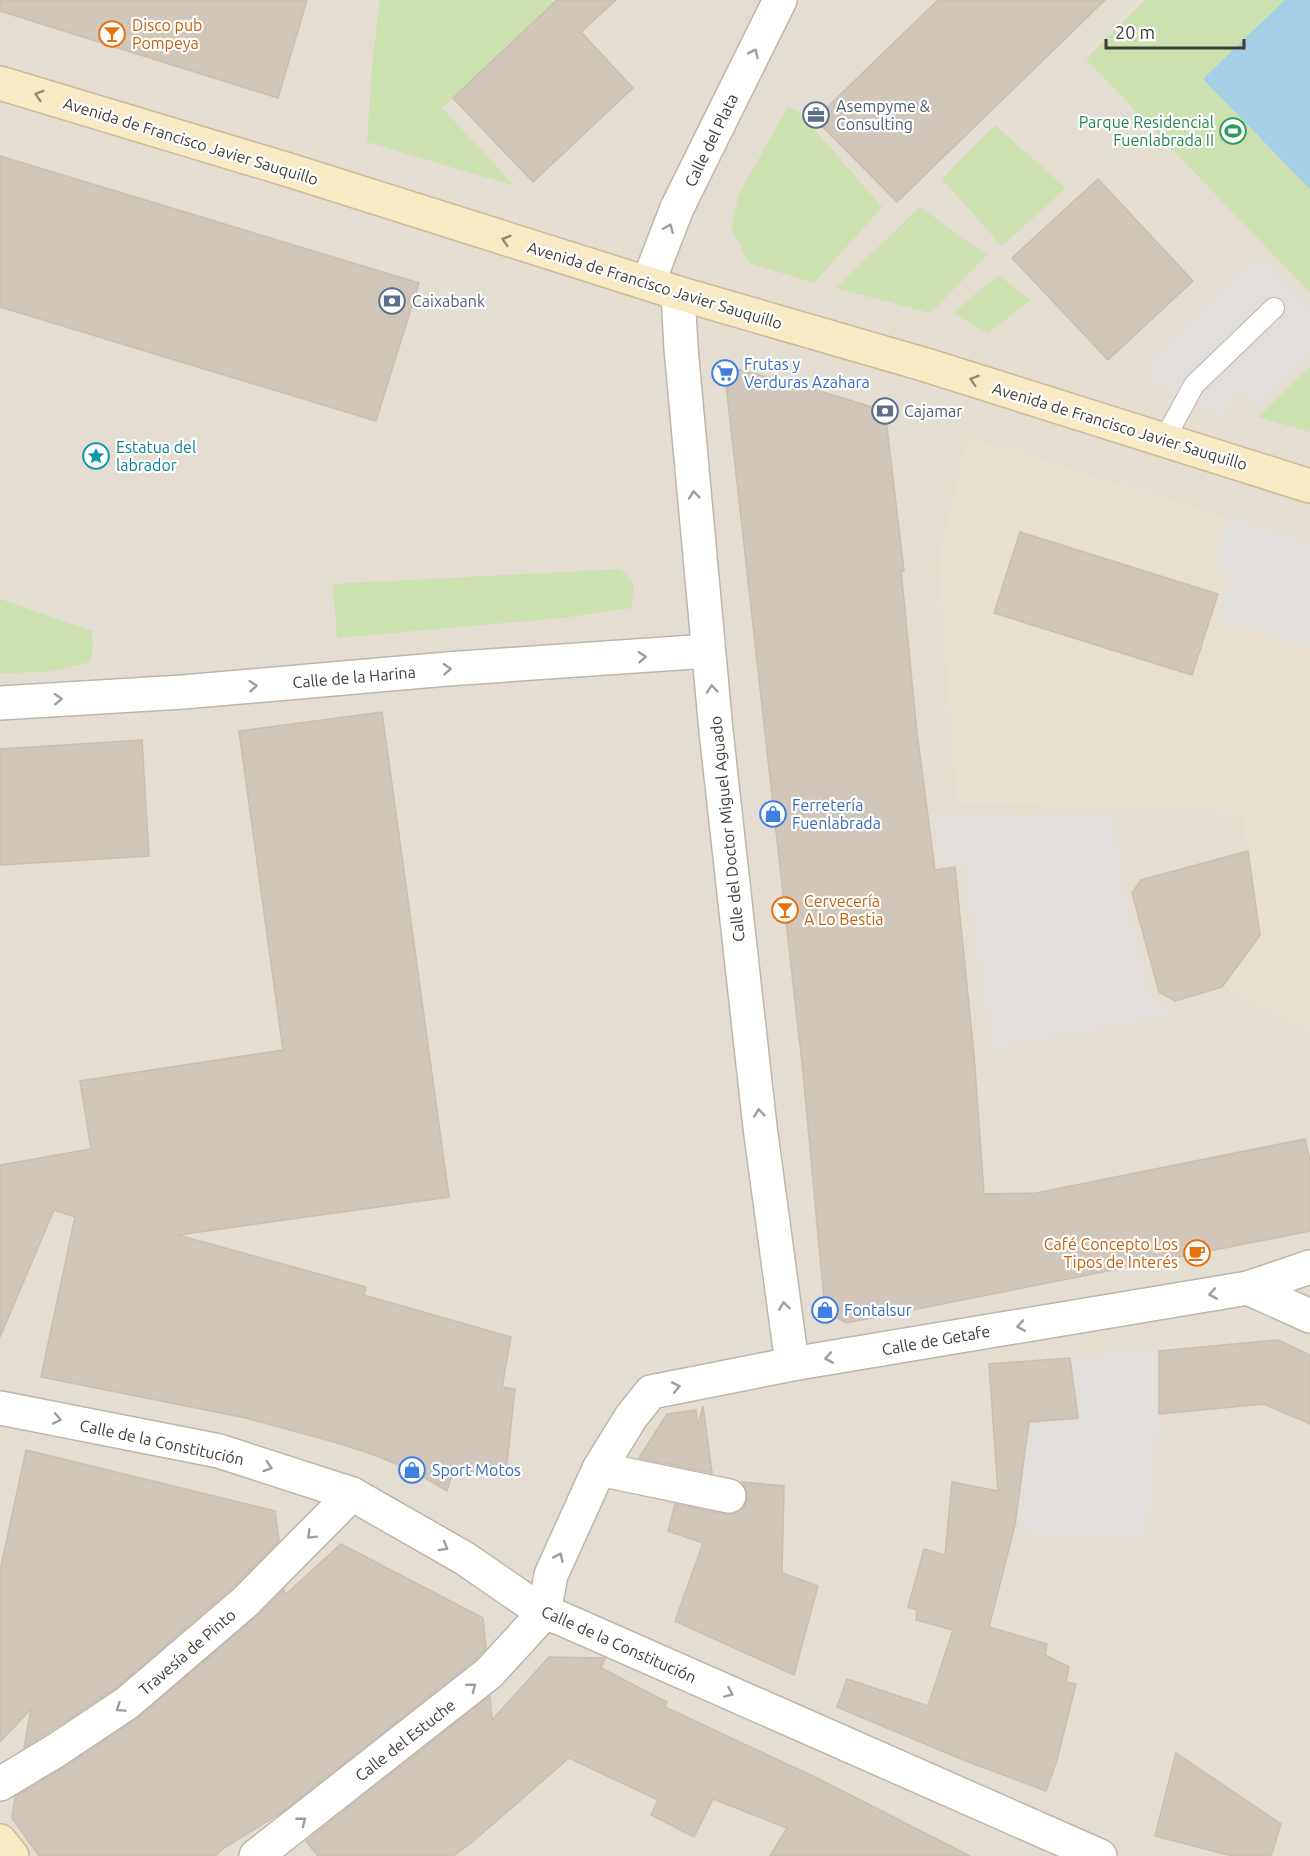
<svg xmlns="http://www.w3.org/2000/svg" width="1310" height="1856" font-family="Ubuntu,sans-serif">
	<rect width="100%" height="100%" fill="#f0ece4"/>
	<!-- residential -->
	<rect fill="#e3ddd2" x="0" y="0" width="1310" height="1856"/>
	<!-- education -->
	<polygon fill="#e7e0cf" points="968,437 1310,543 1310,1031 1222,987 1260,935 1241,811 957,803 938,558"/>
	<!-- green -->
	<g fill="#cce0b0">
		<polygon points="380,0 551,0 553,3 442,108 515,186 367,142 372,65"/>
		<polygon points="1145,0 1310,0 1310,293 1086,59"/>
		<polygon points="788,106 802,115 882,207 814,283 749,263 732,229 738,196"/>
		<polygon points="995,125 1066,188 1002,246 942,179"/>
		<polygon points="920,207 987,255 930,313 836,288"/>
		<polygon points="998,275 1031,300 988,333 953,313"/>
		<polygon points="1310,367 1310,432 1258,417"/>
		<polygon points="621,569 634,584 631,608 562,618 337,638 333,584"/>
		<polygon points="0,599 92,631 93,646 90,662 48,672 0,673"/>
	</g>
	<!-- parking -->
	<g fill="#e1dedc">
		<polygon points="1259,257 1310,314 1310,352 1259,405 1239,392 1229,403 1224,417 1155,383 1147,365"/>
		<polygon points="1229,518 1310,543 1310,649 1216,619 1231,571 1214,565"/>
		<polygon points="1112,816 1124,889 1148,995 1176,1014 994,1047 963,862 939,864 934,819"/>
		<polygon points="1159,1351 1159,1414 1146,1540 1017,1532 1027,1424 1079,1420 1070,1358"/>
	</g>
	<!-- water -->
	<polygon fill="#a5cee7" points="1285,0 1310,0 1310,189 1203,79"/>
	<!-- building -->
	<g fill="#d0c7ba" stroke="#cabeaf" stroke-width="1.5">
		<polygon points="0,0 307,0 278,98 0,11"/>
		<polygon points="557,0 616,0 581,32 633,88 533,182 453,98"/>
		<polygon points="938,0 1105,0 897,202 815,119"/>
		<polygon points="0,156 419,283 376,421 0,307"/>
		<polygon points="1098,179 1193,281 1108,360 1012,258"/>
		<polygon points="724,366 807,387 885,411 904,571 901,570 917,733 935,870 955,867 974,1055 984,1194 1036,1193 1305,1139 1310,1161 1310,1231 846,1323 825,1310 803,1072"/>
		<polygon points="1020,532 1218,594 1192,675 994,613"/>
		<polygon points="382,712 449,1197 178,1235 366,1287 364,1295 511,1337 502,1387 515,1389 506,1472 453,1471 447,1491 412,1470 369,1453 334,1442 246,1418 41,1377 75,1217 54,1210 0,1337 0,1165 91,1149 80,1081 283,1050 239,731"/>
		<polygon points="142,740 149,856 0,865 0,749"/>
		<polygon points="1248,851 1260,935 1222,987 1175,1001 1159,992 1132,893 1141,880"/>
		<polygon points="1278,1340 1310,1355 1310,1424 1264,1404 1159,1414 1159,1351"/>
		<polygon points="1070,1358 1078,1418 1029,1422 1015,1525 989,1627 1047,1644 1045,1655 1069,1667 1066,1682 1076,1684 1057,1760 1046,1791 966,1761 837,1707 847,1679 928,1706 953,1630 916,1620 917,1610 908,1607 924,1549 945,1555 952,1482 998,1491 989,1364"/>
		<polygon points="703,1406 712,1473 639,1458 667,1414 696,1410 698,1425"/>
		<polygon points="26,1450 275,1511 279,1541 232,1588 116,1688 24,1748 31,1709 0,1742 0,1571"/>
		<polygon points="742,1482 784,1486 782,1573 818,1586 794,1675 675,1621 703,1543 668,1531 675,1504 725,1514 734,1514 743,1509 747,1500 747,1491"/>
		<polygon points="341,1544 483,1618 486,1649 476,1659 281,1813 224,1848 215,1856 39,1856 12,1818 15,1797 65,1767 139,1717 257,1616 284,1589 285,1595"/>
		<polygon points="549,1657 605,1658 601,1668 667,1702 665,1707 817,1778 970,1856 770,1856 787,1828 713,1799 694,1837 651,1815 658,1800 569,1758 471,1843 453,1856 318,1856 306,1841 490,1696 492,1720"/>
		<polygon points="1176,1753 1281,1824 1271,1856 1232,1856 1155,1836"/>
	</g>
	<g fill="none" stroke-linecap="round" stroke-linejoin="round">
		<!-- lane casing -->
		<g stroke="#bdb6aa" stroke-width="22">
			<polyline id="lane" points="1164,440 1194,385 1274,308"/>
		</g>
		<!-- street casing -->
		<g stroke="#bdb6aa" stroke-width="36">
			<g id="street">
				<polyline points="648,283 677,208 780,0"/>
				<polyline points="678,293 681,348 716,731 760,1127 792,1364"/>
				<polyline points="0,703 183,692 447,669 708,651"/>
				<polyline points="1248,1288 1310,1316"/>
				<polyline points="0,1408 219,1451 352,1494 464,1558 544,1613 560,1618 1100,1856"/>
				<polyline points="599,1469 729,1496"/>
				<polyline points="0,1784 55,1751 127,1703 245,1602 352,1494"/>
				<polyline points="256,1856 489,1673 544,1613 551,1575 599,1469 631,1417 651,1392 792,1364 1248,1288 1310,1267"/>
			</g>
		</g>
		<!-- secondary casing -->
		<g stroke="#cbbc97" stroke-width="36">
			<g id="secondary">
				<polyline points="0,83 292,171 678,293 926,365 1310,486"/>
				<polyline points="0,1841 12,1856"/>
			</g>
		</g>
		<!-- lane -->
		<use href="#lane" stroke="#fff" stroke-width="20"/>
		<!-- street -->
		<use href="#street" stroke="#fff" stroke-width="33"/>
		<!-- secondary -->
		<use href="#secondary" stroke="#f8eac5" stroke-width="33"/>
	</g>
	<!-- one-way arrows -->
	<defs><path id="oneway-chevron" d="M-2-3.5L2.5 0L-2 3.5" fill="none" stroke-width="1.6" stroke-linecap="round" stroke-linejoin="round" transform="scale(1.5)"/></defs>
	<g stroke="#a09e9a">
		<use href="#oneway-chevron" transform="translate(754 53) rotate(-64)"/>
		<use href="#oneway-chevron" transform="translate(669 228) rotate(-68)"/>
		<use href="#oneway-chevron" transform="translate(694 495) rotate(-95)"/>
		<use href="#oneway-chevron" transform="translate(642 657) rotate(-4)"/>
		<use href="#oneway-chevron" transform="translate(447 669) rotate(-4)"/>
		<use href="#oneway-chevron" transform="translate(253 686) rotate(-5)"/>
		<use href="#oneway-chevron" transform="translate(712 689) rotate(-95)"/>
		<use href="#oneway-chevron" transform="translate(58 699) rotate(-3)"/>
		<use href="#oneway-chevron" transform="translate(759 1113) rotate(-96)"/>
		<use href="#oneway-chevron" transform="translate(1213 1294) rotate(170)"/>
		<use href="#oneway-chevron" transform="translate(784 1306) rotate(-98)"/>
		<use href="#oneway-chevron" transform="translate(1021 1326) rotate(171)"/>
		<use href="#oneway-chevron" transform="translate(829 1358) rotate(170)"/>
		<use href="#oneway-chevron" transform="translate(676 1387) rotate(-11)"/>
		<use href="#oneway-chevron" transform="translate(57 1419) rotate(11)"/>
		<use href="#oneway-chevron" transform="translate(268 1467) rotate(18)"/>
		<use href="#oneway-chevron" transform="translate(311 1535) rotate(135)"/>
		<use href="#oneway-chevron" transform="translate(444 1547) rotate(30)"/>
		<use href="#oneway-chevron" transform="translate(559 1557) rotate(-66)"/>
		<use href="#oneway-chevron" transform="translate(472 1687) rotate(-38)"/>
		<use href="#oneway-chevron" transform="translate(729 1693) rotate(24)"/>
		<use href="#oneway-chevron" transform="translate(120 1708) rotate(146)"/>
		<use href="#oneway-chevron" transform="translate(302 1821) rotate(-38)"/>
	</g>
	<g stroke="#938a75">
		<use href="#oneway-chevron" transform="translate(39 95) rotate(-163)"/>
		<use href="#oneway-chevron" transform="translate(506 240) rotate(-162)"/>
		<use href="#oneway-chevron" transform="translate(974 380) rotate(-163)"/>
	</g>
	<!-- icons -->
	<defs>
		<g id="bar-ring" transform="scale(1.35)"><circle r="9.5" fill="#fff" stroke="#e8710a" stroke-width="1.5"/><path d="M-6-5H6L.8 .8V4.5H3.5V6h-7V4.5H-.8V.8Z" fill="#e8710a"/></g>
		<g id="office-ring" transform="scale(1.35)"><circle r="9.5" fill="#fff" stroke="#5c6f8a" stroke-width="1.5"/><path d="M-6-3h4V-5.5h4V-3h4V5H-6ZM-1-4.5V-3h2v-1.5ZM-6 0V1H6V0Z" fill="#5c6f8a"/></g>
		<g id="stadium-ring" transform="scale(1.35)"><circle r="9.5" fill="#fff" stroke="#2e9e5b" stroke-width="1.5"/><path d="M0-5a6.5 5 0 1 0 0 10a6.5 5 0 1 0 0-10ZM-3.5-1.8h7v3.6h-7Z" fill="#2e9e5b"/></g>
		<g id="bank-ring" transform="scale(1.35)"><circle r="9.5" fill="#fff" stroke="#5c6f8a" stroke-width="1.5"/><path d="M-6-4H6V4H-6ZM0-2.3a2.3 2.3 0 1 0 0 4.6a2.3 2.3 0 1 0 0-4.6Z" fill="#5c6f8a"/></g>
		<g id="supermarket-ring" transform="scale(1.35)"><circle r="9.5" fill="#fff" stroke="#3f7fe0" stroke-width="1.5"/><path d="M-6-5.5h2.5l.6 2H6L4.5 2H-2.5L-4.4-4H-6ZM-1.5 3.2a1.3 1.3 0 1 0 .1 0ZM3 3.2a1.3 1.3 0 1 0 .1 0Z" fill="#3f7fe0"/></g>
		<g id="sight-ring" transform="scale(1.35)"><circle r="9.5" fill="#fff" stroke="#0f9aa8" stroke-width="1.5"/><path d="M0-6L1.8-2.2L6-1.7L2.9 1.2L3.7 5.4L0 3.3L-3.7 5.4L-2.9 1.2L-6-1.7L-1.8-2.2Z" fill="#0f9aa8"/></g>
		<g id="shop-ring" transform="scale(1.35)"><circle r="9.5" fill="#fff" stroke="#3f7fe0" stroke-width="1.5"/><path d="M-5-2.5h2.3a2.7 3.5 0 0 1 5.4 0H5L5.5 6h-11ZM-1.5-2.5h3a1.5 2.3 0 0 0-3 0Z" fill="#3f7fe0"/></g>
		<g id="cafe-ring" transform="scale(1.35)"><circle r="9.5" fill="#fff" stroke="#e8710a" stroke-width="1.5"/><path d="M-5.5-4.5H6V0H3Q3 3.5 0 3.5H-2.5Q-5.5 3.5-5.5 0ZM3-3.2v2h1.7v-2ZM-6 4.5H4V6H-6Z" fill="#e8710a"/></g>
	</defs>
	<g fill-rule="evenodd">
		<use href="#bar-ring" x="112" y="34"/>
		<use href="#office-ring" x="816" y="115"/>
		<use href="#stadium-ring" x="1233" y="131"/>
		<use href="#bank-ring" x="392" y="301"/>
		<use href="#supermarket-ring" x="725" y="373"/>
		<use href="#bank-ring" x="885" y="411"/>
		<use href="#sight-ring" x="96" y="456"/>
		<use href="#shop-ring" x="773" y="814"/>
		<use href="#bar-ring" x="785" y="910"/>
		<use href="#cafe-ring" x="1197" y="1253"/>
		<use href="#shop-ring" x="825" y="1310"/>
		<use href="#shop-ring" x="412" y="1470"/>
	</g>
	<g text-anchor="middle" stroke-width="4.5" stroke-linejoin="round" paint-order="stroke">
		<!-- food labels -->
		<g font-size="16" fill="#c56008" stroke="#fff" text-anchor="start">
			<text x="132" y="31">Disco pub<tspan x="132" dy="18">Pompeya</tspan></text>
			<text x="804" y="907">Cervecería<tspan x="804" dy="18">A Lo Bestia</tspan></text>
			<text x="1178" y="1250" text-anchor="end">Café Concepto Los<tspan x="1178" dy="18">Tipos de Interés</tspan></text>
		</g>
		<!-- service labels -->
		<g font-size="16" fill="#4e5e75" stroke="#fff" text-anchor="start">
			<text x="836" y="112">Asempyme &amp;<tspan x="836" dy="18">Consulting</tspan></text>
			<text x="412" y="307">Caixabank</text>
			<text x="904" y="417">Cajamar</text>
		</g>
		<!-- leisure labels -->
		<g font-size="16" fill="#27864d" stroke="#fff" text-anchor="end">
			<text x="1214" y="128">Parque Residencial<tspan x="1214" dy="18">Fuenlabrada II</tspan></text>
		</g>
		<!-- street labels -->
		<g font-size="16" fill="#413c34" stroke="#fff">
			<text transform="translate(711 140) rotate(-64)" y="6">Calle del Plata</text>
			<text transform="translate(191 141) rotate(17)" y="6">Avenida de Francisco Javier Sauquillo</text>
			<text transform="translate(655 285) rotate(17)" y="6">Avenida de Francisco Javier Sauquillo</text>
			<text transform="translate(1120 426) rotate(17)" y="6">Avenida de Francisco Javier Sauquillo</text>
			<text transform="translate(354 677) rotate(-5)" y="6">Calle de la Harina</text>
			<text transform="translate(727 829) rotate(-96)" y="6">Calle del Doctor Miguel Aguado</text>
			<text transform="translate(936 1340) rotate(-10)" y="6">Calle de Getafe</text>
			<text transform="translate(162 1442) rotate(12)" y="6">Calle de la Constitución</text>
			<text transform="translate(619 1644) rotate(24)" y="6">Calle de la Constitución</text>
			<text transform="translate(187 1652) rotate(-41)" y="6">Travesía de Pinto</text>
			<text transform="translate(405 1740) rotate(-38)" y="6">Calle del Estuche</text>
		</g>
		<!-- shop labels -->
		<g font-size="16" fill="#366cbe" stroke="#fff" text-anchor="start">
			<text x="744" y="370">Frutas y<tspan x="744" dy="18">Verduras Azahara</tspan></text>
			<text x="792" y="811">Ferretería<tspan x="792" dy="18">Fuenlabrada</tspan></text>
			<text x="844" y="1316">Fontalsur</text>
			<text x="432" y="1476">Sport Motos</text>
		</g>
		<!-- culture labels -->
		<g font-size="16" fill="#0d838f" stroke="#fff" text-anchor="start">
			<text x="116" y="453">Estatua del<tspan x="116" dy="18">labrador</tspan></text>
		</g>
	</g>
	<!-- scale -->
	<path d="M1106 39v9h138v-9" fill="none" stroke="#413c34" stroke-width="3"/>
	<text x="1115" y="39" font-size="18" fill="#413c34" stroke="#ffffff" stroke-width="4.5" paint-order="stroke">20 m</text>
</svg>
